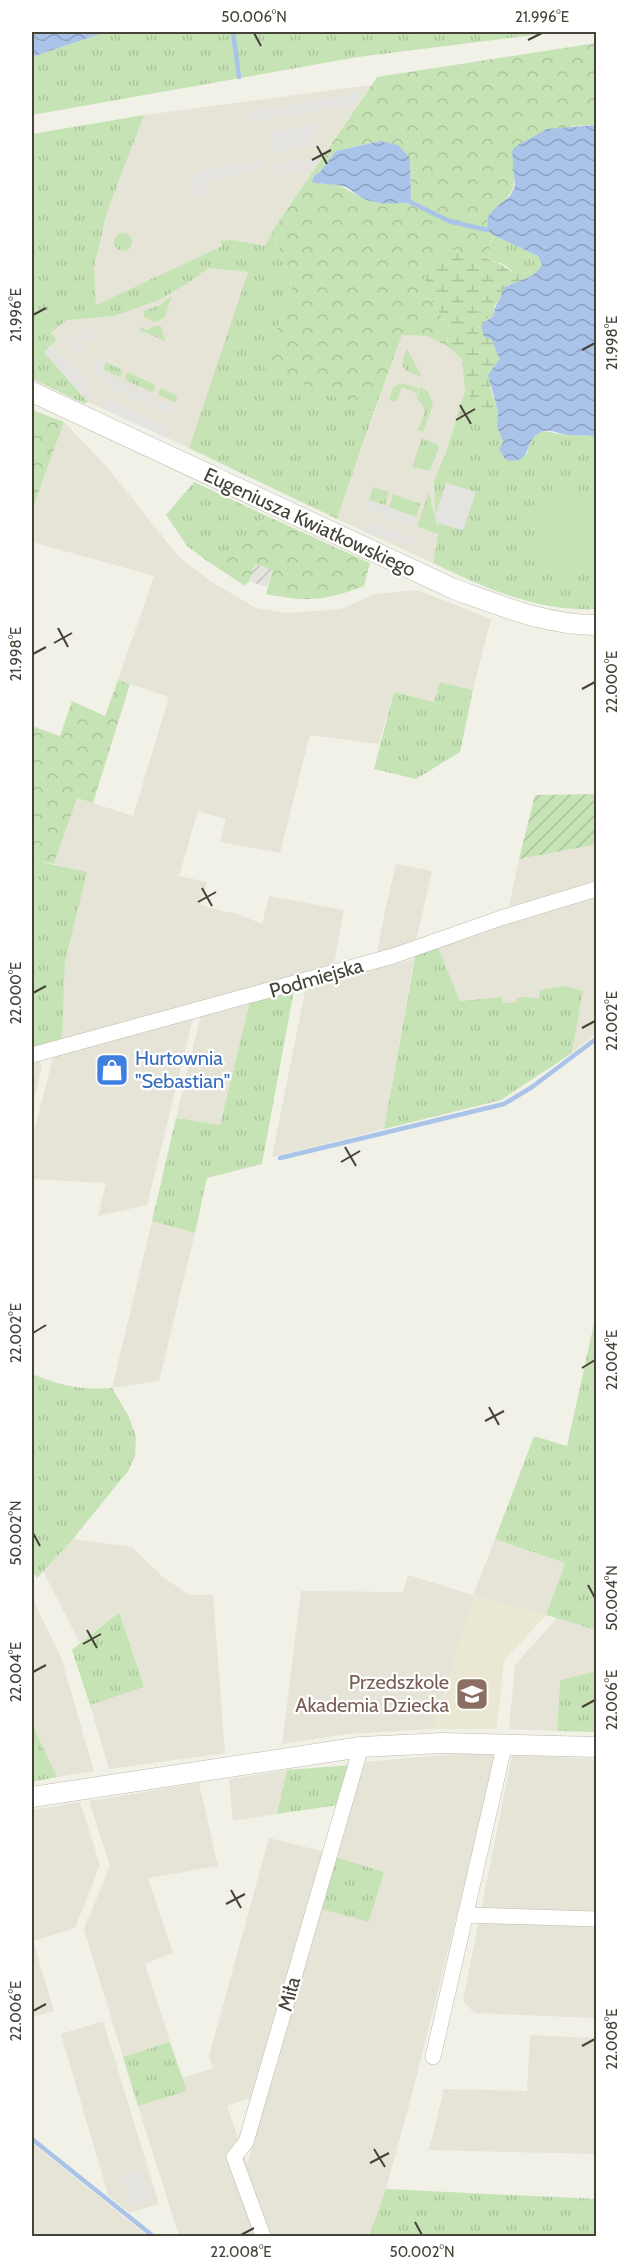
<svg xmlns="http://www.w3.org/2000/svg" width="628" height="2268" font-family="Cabin,sans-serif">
	<defs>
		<pattern id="industrial-furrows" width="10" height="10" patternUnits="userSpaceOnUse" patternTransform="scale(1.5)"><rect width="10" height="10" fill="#e5e3dd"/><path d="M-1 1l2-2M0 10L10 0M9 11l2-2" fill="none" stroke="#c6c4be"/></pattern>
		<pattern id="grass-tufts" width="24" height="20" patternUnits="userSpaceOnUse" patternTransform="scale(1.5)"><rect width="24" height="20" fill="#c6e3b5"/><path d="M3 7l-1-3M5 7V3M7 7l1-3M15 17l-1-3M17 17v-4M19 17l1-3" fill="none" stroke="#abc49c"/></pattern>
		<pattern id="forest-crowns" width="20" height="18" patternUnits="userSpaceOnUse" patternTransform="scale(1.5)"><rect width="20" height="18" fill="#c6e3b5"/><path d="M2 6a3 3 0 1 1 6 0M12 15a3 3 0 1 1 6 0" fill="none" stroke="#abc49c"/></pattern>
		<pattern id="wetland-marsh" width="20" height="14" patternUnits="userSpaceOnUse" patternTransform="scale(1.5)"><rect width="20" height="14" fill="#c6e3b5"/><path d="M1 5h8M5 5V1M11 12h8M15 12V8" fill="none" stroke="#abc49c"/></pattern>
		<pattern id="garden-furrows" width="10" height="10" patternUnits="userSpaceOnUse" patternTransform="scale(1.5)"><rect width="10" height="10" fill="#c6e3b5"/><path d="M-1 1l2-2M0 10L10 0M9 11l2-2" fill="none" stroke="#abc49c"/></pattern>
		<pattern id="water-waves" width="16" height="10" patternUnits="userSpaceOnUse" patternTransform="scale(1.5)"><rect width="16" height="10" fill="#aac4e9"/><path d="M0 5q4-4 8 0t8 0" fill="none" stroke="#8ca1be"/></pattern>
	</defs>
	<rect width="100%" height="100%" fill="#f2f1e8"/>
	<!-- residential -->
	<g fill="#e6e4d7">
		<polygon points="371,85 273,230 265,246 221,241 222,246 96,305 94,267 107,212 144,115"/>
		<polygon points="208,268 248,272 189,448 86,401 82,394 44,352 57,340 51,334 67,320 114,316 191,281"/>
		<polygon points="402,335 427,336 447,346 462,359 465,391 445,455 434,481 435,512 438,530 433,563 337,519"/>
		<polygon points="64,422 108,468 179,557 209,580 256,608 287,613 341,609 375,594 417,590 491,619 473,690 440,682 434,702 394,692 379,744 310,735 280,853 220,842 226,819 198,811 179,876 207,882 200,905 240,915 262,924 269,896 344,910 333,969 62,1040 65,962 86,872 54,864 77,798 133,816 169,697 118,680 154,576 32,542 32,510"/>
		<polygon points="596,839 596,884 508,911 519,859 594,845"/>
		<polygon points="396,864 432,871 415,945 376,958 385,911"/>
		<polygon points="596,894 596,1034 572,1053 583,991 516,1002 503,1003 501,997 460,1001 437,945"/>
		<polygon points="414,959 384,1129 272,1157 306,987"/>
		<polygon points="250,1001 220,1125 176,1118 201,1014"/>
		<polygon points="194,1015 147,1205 98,1216 106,1183 32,1179 32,1139 54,1054"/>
		<polygon points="38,1058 42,1066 32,1109 32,1060"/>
		<polygon points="152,1221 195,1233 159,1381 112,1388"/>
		<polygon points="73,1539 132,1547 163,1577 189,1595 213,1595 225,1753 109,1769 90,1705 144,1687 118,1612 80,1643 43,1571"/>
		<polygon points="495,1539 565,1563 546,1615 474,1596 433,1729 347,1734 282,1744 301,1591 403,1592 408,1575 473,1595"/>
		<polygon points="32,1598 61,1657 94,1771 57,1777 32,1724"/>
		<polygon points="557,1618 596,1630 596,1671 560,1680 557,1731 509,1729 515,1665"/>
		<polygon points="466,1753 497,1755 415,2083 386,2189 369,2236 179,2236 138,2106 187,2091 182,2078 213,2068 209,2056 269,1838 325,1852 252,2097 227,2106 247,2164 321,1909 369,1922 384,1872 336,1857 364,1762"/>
		<polygon points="512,1755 596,1759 596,2018 474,2013 463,2000"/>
		<polygon points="287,1770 277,1814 233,1821 229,1779"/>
		<polygon points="199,1783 218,1866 148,1878 173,1953 145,1964 170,2042 123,2057 84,1929 110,1866 89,1801"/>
		<polygon points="80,1802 100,1865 75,1928 33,1941 54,2011 32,2017 32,1810"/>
		<polygon points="103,2021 159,2204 130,2213 108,2195 61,2034"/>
		<polygon points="530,2035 596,2038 596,2154 429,2150 444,2089 527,2091"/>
		<polygon points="32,2143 147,2236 32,2236"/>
	</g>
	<!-- industrial -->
	<polygon fill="url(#industrial-furrows)" points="255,564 273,570 267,587 249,581"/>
	<!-- education -->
	<polygon fill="#eae8d3" points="474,1596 546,1615 504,1661 497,1726 494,1729 433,1729"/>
	<!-- grass -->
	<g fill="url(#grass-tufts)">
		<polygon points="106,32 540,32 542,34 358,57 32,115 32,57"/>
		<polygon points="144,115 107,212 94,267 96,305 222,246 221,241 232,240 265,246 273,230 292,287 264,369 374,412 337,519 189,448 248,272 208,268 191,281 159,300 114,316 67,320 51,333 57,340 44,352 88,402 85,404 32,379 32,134"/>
		<circle cx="123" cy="242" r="9"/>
		<path d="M493,235L538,256L542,266C528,286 521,278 506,266C501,263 494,260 488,258Z"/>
		<polygon points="172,296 164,318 154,322 144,317 144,311 160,305"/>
		<polygon points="154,326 161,326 165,341 140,330 141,327 147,330"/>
		<path d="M407,349L422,377C403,370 398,369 407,349Z"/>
		<polygon points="106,362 122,370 121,375 119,377 103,369"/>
		<polygon points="129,373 155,385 154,391 152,392 125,380 126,374"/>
		<polygon points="400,383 419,388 416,396 415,392 402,387 396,402 389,400 393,388"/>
		<polygon points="420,387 427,390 433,404 423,432 418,430 425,412 421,402 417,400"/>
		<polygon points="162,389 178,396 175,403 159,395 159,390"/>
		<path d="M465,391L497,426L503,442L527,454C535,422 544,433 567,435C574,435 590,436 596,436V609C538,612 485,588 433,563L438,534L417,526L429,492L438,531L435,512L434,481L445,455Z"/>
		<polygon points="422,438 437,444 439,447 430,471 412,467"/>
		<polygon points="194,482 267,516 231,550 203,558 187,546 166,515"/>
		<polygon points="373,487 389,492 385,505 369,500"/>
		<polygon points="393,494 421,504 416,517 389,507"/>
		<polygon points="440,682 473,690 460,752 416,779 374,769 394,692 434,702"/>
		<polygon points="32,860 87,872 65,962 62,1040 32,1049"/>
		<polygon points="437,945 460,1001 502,997 503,1003 516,1002 517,997 539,998 540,990 564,986 583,991 572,1053 501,1100 384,1129 416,952"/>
		<polygon points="294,990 262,1164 207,1178 195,1233 152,1221 176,1118 220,1125 250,1001"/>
		<polygon points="595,1319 596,1319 596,1630 546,1615 565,1563 495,1539 534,1436 567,1446"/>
		<path d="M32,1374C63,1386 78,1390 112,1388L129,1417L136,1437L135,1456L128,1471L73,1539L37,1578L32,1570Z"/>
		<polygon points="119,1612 144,1687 90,1705 72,1650"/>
		<polygon points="596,1671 596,1732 557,1731 560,1680"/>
		<polygon points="32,1724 57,1777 32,1782"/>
		<polygon points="351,1765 338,1805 277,1814 287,1770"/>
		<polygon points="336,1857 384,1872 369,1922 321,1909"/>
		<polygon points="170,2042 187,2091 138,2106 123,2057"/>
		<polygon points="386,2189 596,2199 596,2236 369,2236"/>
	</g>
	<!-- forest -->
	<g fill="url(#forest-crowns)" fill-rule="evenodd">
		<path d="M596,43V125L573,126L512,151C518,190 515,191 488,217L487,230L493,235L488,258L450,250L428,296L449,326L447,346L427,336L402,335L374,412L263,369L292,287L273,230L377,77ZM379,141L410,158L411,202C395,204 378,204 363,198C347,192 340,180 319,184L314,176L320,172L336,151Z"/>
		<polygon points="32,410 64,422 32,510"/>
		<path d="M267,516L370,563L364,586C326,601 306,602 266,594L273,570L255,564L249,581L245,586L203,558L231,550Z"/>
		<polygon points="118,680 130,684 93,803 77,798 54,864 32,860 32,726 60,736 72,701 105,716"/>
	</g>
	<!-- wetland -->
	<path fill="url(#wetland-marsh)" d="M450,250C463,253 477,254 489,259C504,264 513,276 529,278L518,283L509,284L494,307V315L486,320L491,339L500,359L496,366L490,387L498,412L497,426L465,391L462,359L447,346L449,326L428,296L424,272L437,256Z"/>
	<!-- garden -->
	<polygon fill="url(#garden-furrows)" points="596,794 596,839 594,845 519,859 535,795"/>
	<!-- pitch -->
	<polygon fill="#c6e3b5" points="596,497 596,564 536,568 538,500"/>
	<!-- parking -->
	<g fill="#e4e3df">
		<polygon points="365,91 357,104 250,123 248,112"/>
		<polygon points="315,124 317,134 312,136 314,146 272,153 268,132"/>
		<polygon points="320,157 312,170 275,176 273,165"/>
		<polygon points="260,160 262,171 206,181 208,196 195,198 192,179 197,172"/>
		<polygon points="84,325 94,329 87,342 78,338"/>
		<polygon points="72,334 85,348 77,355 64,341"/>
		<polygon points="52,345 94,391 86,398 44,352"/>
		<polygon points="97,358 106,362 103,369 106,371 105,375 152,396 148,406 100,384 103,378 94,374 97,367 94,365"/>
		<polygon points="106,398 172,429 168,438 102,408"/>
		<polygon points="155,398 173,407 169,416 150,407"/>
		<polygon points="446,483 476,492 463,530 437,523 435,516"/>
		<polygon points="368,500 416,517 412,527 364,509"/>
		<polygon points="367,521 415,538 412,548 363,531"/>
		<polygon points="141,2171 151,2200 131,2207 121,2177"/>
	</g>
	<!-- water -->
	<g fill="url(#water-waves)">
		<polygon points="32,32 106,32 32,57"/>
		<path d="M596,125V436C588,436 577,435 568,435C559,434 550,428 541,432C522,440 534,467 505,459L499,450L503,442L497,426L498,412L488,375L500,359L491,339L484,337L481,325L494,315C494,303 502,300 503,288C517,280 532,281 542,265L538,256L493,235L487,230L488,217L493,210L510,196L515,186L512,151L516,146L547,129Z"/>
		<path d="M380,141L398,145L410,158L411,202C395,204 377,205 362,198C356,195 352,190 346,187C334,183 323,185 312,182L314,176L320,172L336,151Z"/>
	</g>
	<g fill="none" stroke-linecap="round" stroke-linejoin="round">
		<!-- stream -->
		<g stroke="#aac4e9" stroke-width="4.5">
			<polyline points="233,32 239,77"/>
			<polyline points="406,200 449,221 487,230"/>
			<polyline points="280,1158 504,1104 532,1087 596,1039"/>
			<polyline points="32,2139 153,2236"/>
		</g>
		<!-- minor casing -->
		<g stroke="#bdbaac" stroke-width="16">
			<g id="minor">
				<polyline points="32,1055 393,956 501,918 596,889"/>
				<polyline points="465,1915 596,1919"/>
				<polyline points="433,2057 505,1743"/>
				<polyline points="263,2236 234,2157 246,2142 361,1747"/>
			</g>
		</g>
		<!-- tertiary casing -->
		<g stroke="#bdbaac" stroke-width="21">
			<g id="tertiary">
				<path d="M32,392L454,589C501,606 546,625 596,625"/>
				<polyline points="32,1797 361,1747 443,1743 596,1747"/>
			</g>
		</g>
		<!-- minor -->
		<use href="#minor" stroke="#fff" stroke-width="15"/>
		<!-- tertiary -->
		<use href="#tertiary" stroke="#fff" stroke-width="20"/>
	</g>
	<!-- ticks -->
	<path fill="none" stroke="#454237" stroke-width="2" d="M254,33L261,46M528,40L542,33M317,146L327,164M312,160L331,150M33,315L46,308M582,350L595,343M460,405L471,424M456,420L475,409M58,628L68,647M54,643L72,633M33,654L46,647M582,689L595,682M202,888L212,906M198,902L216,892M33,993L46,986M582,1028L595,1021M345,1147L356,1166M341,1162L360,1151M33,1333L46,1325M582,1368L595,1360M489,1407L499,1425M485,1421L504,1411M33,1533L40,1546M588,1585L595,1598M87,1630L97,1648M83,1644L101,1634M33,1672L46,1665M582,1707L595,1700M231,1890L241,1908M226,1904L245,1894M33,2011L46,2004M582,2046L595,2039M374,2149L385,2167M370,2163L389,2153M415,2222L422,2235M241,2235L254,2228"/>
	<!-- icons -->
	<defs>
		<g id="shop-square" transform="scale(1.725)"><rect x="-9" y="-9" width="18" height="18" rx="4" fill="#3f7fe0" stroke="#fff"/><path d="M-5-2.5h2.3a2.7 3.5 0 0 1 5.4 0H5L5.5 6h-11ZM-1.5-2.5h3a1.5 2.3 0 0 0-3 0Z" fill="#fff"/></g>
		<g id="school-square" transform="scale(1.725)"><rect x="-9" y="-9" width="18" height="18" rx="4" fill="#8d6e63" stroke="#fff"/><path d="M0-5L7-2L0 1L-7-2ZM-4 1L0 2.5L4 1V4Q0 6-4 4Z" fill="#fff"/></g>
	</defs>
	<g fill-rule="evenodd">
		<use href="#shop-square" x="112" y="1070"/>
		<use href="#school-square" x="472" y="1694"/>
	</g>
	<g text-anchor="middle" stroke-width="4.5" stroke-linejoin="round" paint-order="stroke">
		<!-- street labels -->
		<g font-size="20" fill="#454237" stroke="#fff">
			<text transform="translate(310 522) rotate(25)" y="7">Eugeniusza Kwiatkowskiego</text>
			<text transform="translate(316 978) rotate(-16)" y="7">Podmiejska</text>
			<text transform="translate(289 1994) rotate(-74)" y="7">Miła</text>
		</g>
		<!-- shop labels -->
		<g font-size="20" fill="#366cbe" stroke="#fff" text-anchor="start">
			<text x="135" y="1065">Hurtownia<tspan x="135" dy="23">"Sebastian"</tspan></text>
		</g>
		<!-- education labels -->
		<g font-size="20" fill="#785e54" stroke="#fff" text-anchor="end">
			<text x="449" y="1689">Przedszkole<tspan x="449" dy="23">Akademia Dziecka</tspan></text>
		</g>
	</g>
	<!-- border -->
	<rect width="628" height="2268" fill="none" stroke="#ffffff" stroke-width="66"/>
	<rect x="33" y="33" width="562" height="2202" fill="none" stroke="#454237" stroke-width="2"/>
	<g font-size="15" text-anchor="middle" fill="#454237">
		<text x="254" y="22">50.006°N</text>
		<text x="542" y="22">21.996°E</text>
		<text transform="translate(16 315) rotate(-90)" y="5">21.996°E</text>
		<text transform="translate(612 343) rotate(-90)" y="5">21.998°E</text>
		<text transform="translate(16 654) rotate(-90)" y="5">21.998°E</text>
		<text transform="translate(612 682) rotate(-90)" y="5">22.000°E</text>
		<text transform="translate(16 993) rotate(-90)" y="5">22.000°E</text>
		<text transform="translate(612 1021) rotate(-90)" y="5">22.002°E</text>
		<text transform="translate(16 1333) rotate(-90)" y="5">22.002°E</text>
		<text transform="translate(612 1360) rotate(-90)" y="5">22.004°E</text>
		<text transform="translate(16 1533) rotate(-90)" y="5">50.002°N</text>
		<text transform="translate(612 1598) rotate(-90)" y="5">50.004°N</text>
		<text transform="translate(16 1672) rotate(-90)" y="5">22.004°E</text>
		<text transform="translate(612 1700) rotate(-90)" y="5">22.006°E</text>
		<text transform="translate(16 2011) rotate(-90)" y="5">22.006°E</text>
		<text transform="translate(612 2039) rotate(-90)" y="5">22.008°E</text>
		<text x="241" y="2257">22.008°E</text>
		<text x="422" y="2257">50.002°N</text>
	</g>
</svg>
